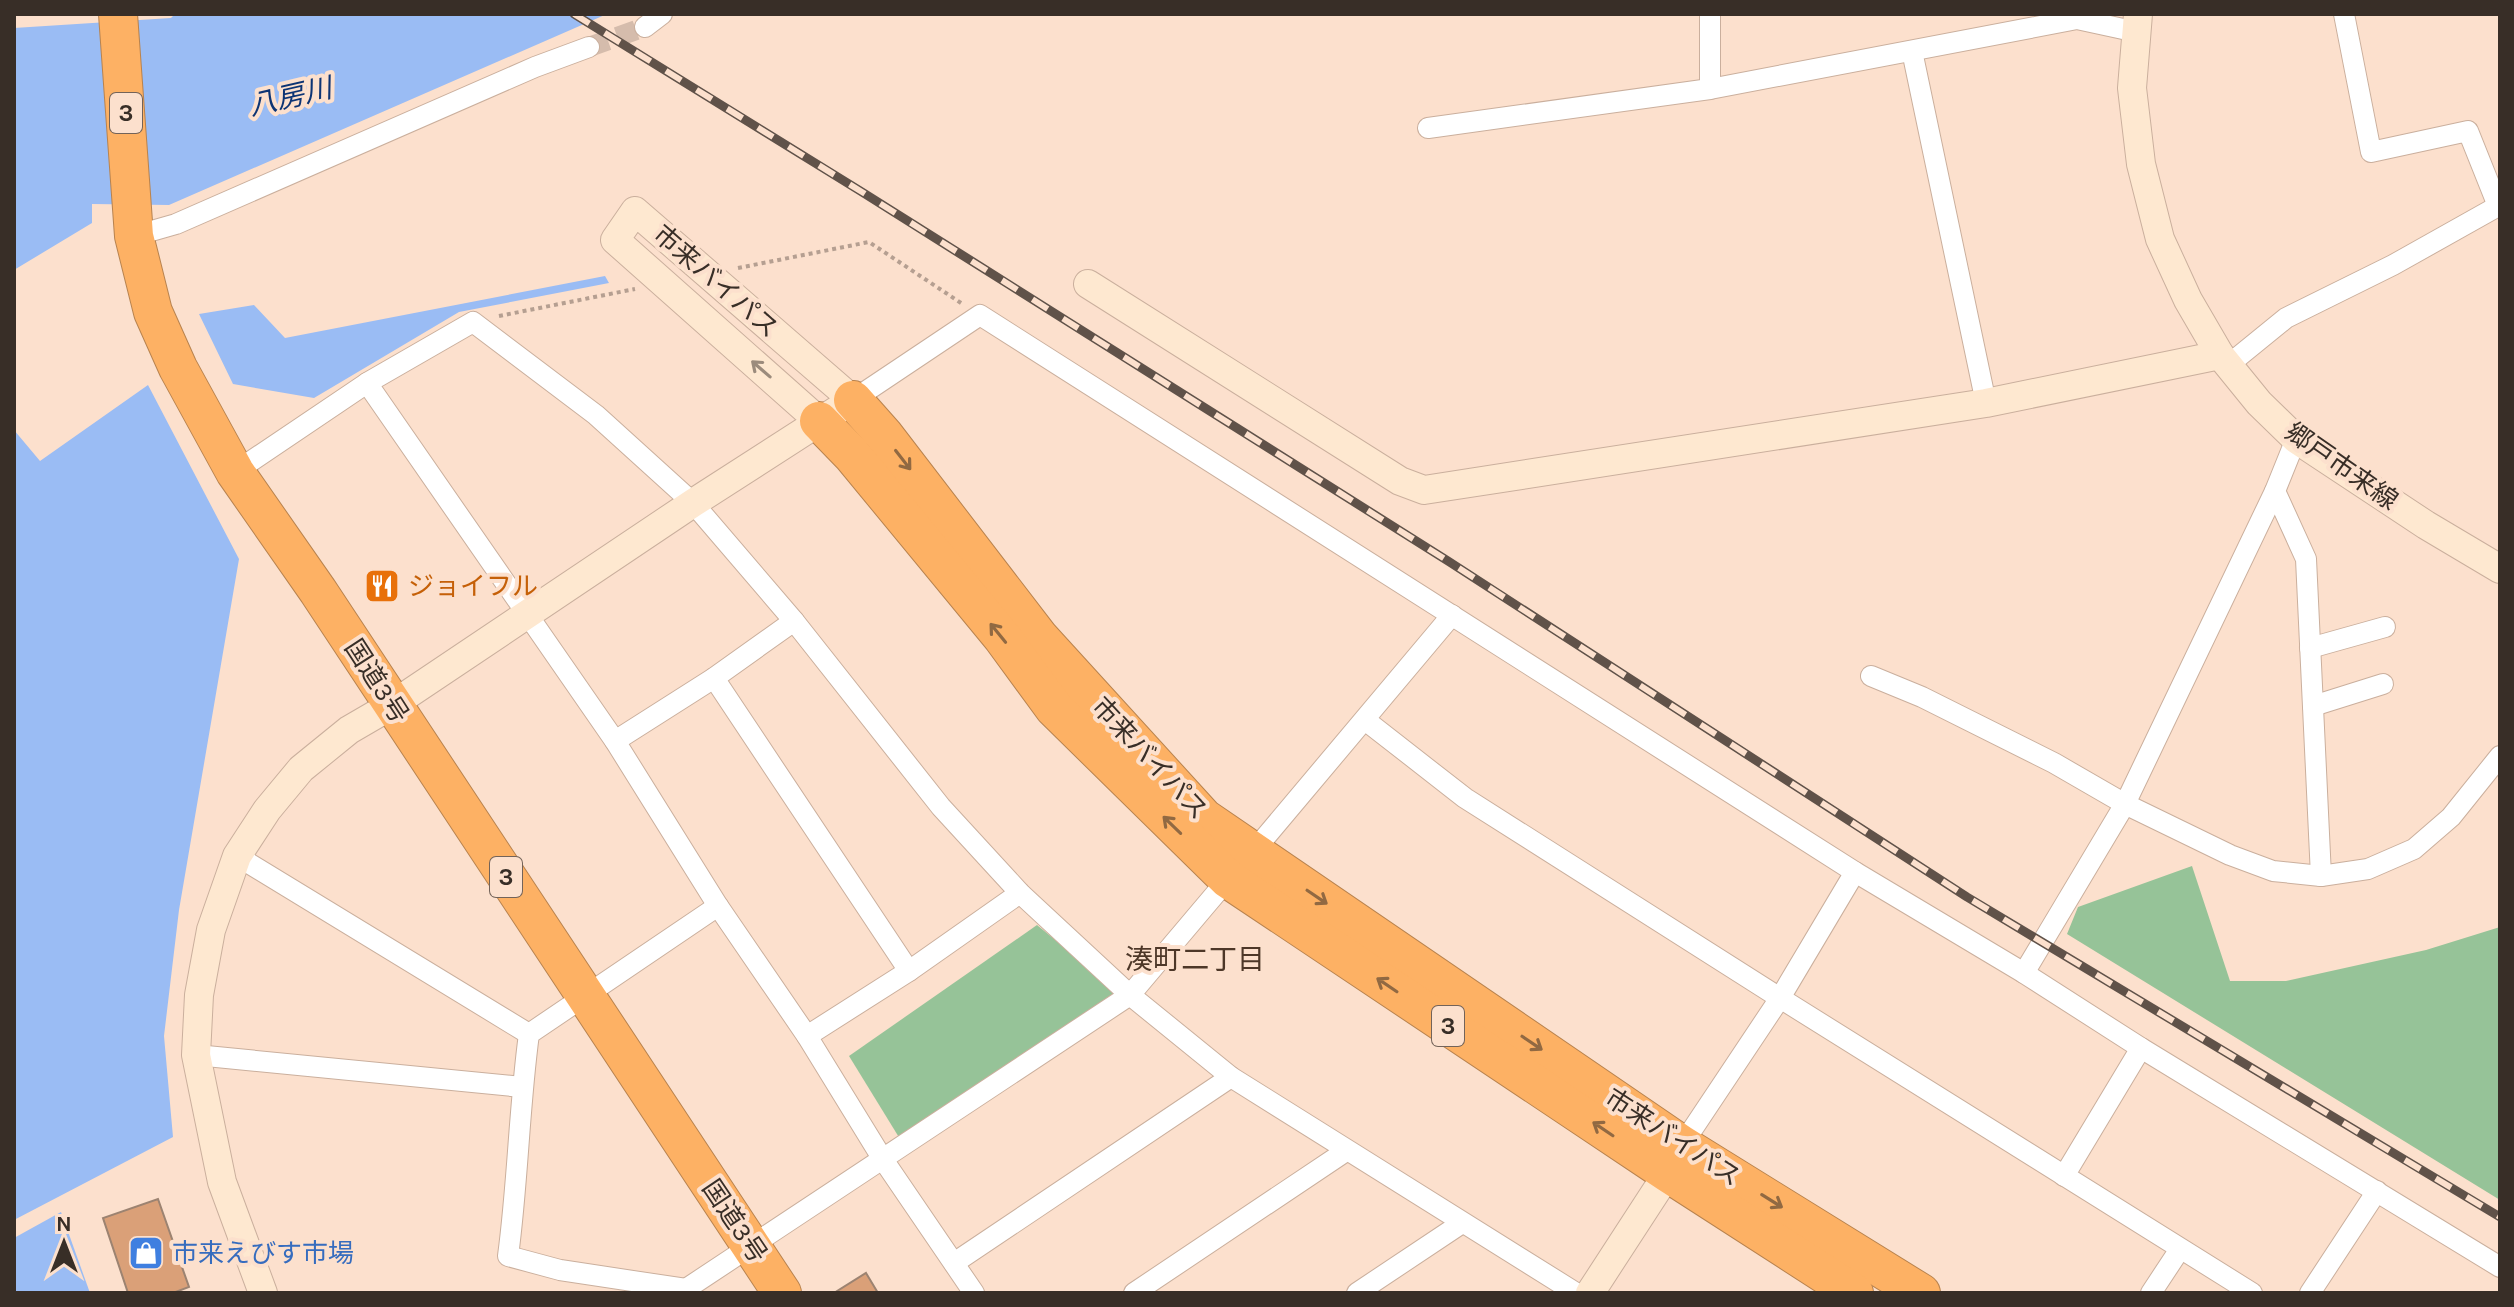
<svg xmlns="http://www.w3.org/2000/svg" width="2514" height="1307" font-family="Karla,'Noto Sans JP',sans-serif">
	<rect width="100%" height="100%" fill="#fce0cd"/>
	<!-- green -->
	<g fill="#96c398">
		<polygon points="2192,866 2230,981 2286,981 2426,950 2500,927 2500,1200 2067,934 2078,907"/>
		<polygon points="1037,925 1121,994 900,1139 849,1056"/>
	</g>
	<!-- water -->
	<g fill="#9abcf4">
		<polygon points="175,14 607,14 169,205 92,204 92,223 14,270 14,28 171,18"/>
		<polygon points="605,276 609,283 459,312 314,398 233,384 199,314 254,305 285,338"/>
		<polygon points="148,385 239,559 179,910 164,1036 173,1137 14,1220 14,430 40,461"/>
		<polygon points="61,1212 90,1293 14,1293 14,1238"/>
	</g>
	<!-- building -->
	<g fill="#daa078" stroke="#9c8371" stroke-width="2">
		<polygon points="158,1199 189,1287 173,1293 128,1293 103,1218"/>
		<polygon points="866,1273 878,1293 834,1293"/>
	</g>
	<g fill="none" stroke-linecap="round" stroke-linejoin="round">
		<!-- street-tunnel -->
		<polyline stroke="#d5bcac" stroke-width="20" stroke-dasharray="20 10" stroke-linecap="butt" points="589,47 645,27"/>
		<!-- street casing -->
		<g stroke="#caaf9d" stroke-width="22">
			<g id="street">
				<polyline points="2344,14 2371,152 2468,131 2498,206"/>
				<polyline points="645,27 662,14"/>
				<polyline points="1912,51 1986,403"/>
				<polyline points="1710,89 1710,14"/>
				<polyline points="1428,128 1710,89 2077,19 2137,32"/>
				<polyline points="134,236 176,224 535,67 589,47"/>
				<polyline points="2227,366 2286,318 2393,265 2500,205"/>
				<polyline points="367,383 615,741 718,906 807,1036 882,1158 974,1293"/>
				<polyline points="853,400 980,315 1855,872 2024,973 2141,1048 2500,1267"/>
				<polyline points="235,472 367,383 473,322 596,415 693,503 794,621 941,807 1020,893 1130,995 1231,1077 1576,1293"/>
				<polyline points="2275,491 2306,559 2321,876"/>
				<polyline points="2310,648 2385,627"/>
				<polyline points="1871,676 1922,697 2054,763 2125,804 2230,855 2273,871 2321,876 2368,869 2414,849 2451,817 2500,756"/>
				<polyline points="714,678 909,971"/>
				<polyline points="2313,706 2383,684"/>
				<polyline points="1365,720 1465,798 1780,998 2252,1293"/>
				<polyline points="615,741 714,678 794,621"/>
				<polyline points="1252,853 1452,615"/>
				<polyline points="237,856 529,1034"/>
				<polyline points="2024,973 2125,804 2275,491 2296,439"/>
				<polyline points="807,1036 909,971 1020,893"/>
				<polyline points="196,1055 522,1087"/>
				<polyline points="1682,1145 1780,998 1855,872"/>
				<polyline points="2064,1176 2141,1048"/>
				<polyline points="954,1263 1231,1077"/>
				<path d="M686,1289L560,1270L508,1256C518,1182 519,1107 529,1034L718,906"/>
				<polyline points="685,1293 686,1289 1130,995 1228,879"/>
				<polyline points="1134,1293 1346,1151"/>
				<polyline points="1357,1293 1462,1223"/>
				<polyline points="2151,1293 2180,1249"/>
				<polyline points="2310,1293 2377,1191"/>
			</g>
		</g>
		<!-- secondary casing -->
		<g stroke="#caaf9d" stroke-width="30">
			<g id="secondary">
				<polyline points="2138,14 2132,88 2141,164 2160,239 2188,300 2220,355 2259,403 2296,439 2426,525 2500,569"/>
				<polyline points="1088,284 1400,481 1424,490 1986,403 2220,355"/>
				<polyline points="263,1293 222,1182 196,1055 199,995 211,930 237,856 267,810 301,769 349,730 392,705 693,503 853,400 635,211 615,240 819,421"/>
				<polyline points="1590,1293 1668,1173 1677,1155"/>
			</g>
		</g>
		<!-- highway casing -->
		<g stroke="#b8834f" stroke-width="40">
			<g id="highway">
				<polyline points="118,14 134,236 153,312 178,368 235,472 318,591 782,1293"/>
				<polyline points="853,400 884,435 1039,637 1204,818 1682,1145 1921,1293"/>
				<polyline points="819,421 852,455 1002,637 1054,708 1228,879 1668,1173 1854,1293"/>
			</g>
		</g>
		<!-- path -->
		<g stroke="#b59f91" stroke-width="4" stroke-dasharray="4 4" stroke-linecap="butt">
			<polyline points="738,268 869,242 964,305"/>
			<polyline points="499,316 635,289"/>
		</g>
		<!-- street -->
		<use href="#street" stroke="#fff" stroke-width="20"/>
		<!-- secondary -->
		<use href="#secondary" stroke="#fee8d0" stroke-width="28"/>
		<!-- highway -->
		<use href="#highway" stroke="#fdb164" stroke-width="38"/>
		<!-- rail casing -->
		<g stroke="#605249" stroke-width="9">
			<polyline id="rail" points="574,14 862,192 1448,561 1967,897 2500,1217"/>
		</g>
		<!-- rail -->
		<use href="#rail" stroke="#fce0cd" stroke-width="6" stroke-dasharray="18" stroke-linecap="butt"/>
	</g>
	<!-- one-way arrows -->
	<defs><path id="oneway-shaft" d="M-6 0H5M1.5-3L5.5 0L1.5 3" fill="none" stroke-width="1.6" stroke-linecap="round" stroke-linejoin="round" transform="scale(2)"/></defs>
	<use stroke="#9b8b7c" href="#oneway-shaft" transform="translate(761 369) rotate(-139)"/>
	<g stroke="#916942">
		<use href="#oneway-shaft" transform="translate(903 460) rotate(52)"/>
		<use href="#oneway-shaft" transform="translate(998 633) rotate(-129)"/>
		<use href="#oneway-shaft" transform="translate(1172 825) rotate(-136)"/>
		<use href="#oneway-shaft" transform="translate(1317 897) rotate(34)"/>
		<use href="#oneway-shaft" transform="translate(1387 985) rotate(-146)"/>
		<use href="#oneway-shaft" transform="translate(1532 1043) rotate(34)"/>
		<use href="#oneway-shaft" transform="translate(1603 1129) rotate(-146)"/>
		<use href="#oneway-shaft" transform="translate(1772 1201) rotate(32)"/>
	</g>
	<!-- icons -->
	<defs>
		<g id="restaurant-square" transform="scale(1.8)"><rect x="-9" y="-9" width="18" height="18" rx="4" fill="#e8710a" stroke="#fce0cd"/><path d="M-5-6h1v4h1v-4h1v4h1v-4h1v5L-1.5 .5V6h-2V.5L-5-1ZM5-6V6H3V1.5H1.5Q1.5-4 5-6Z" fill="#fff"/></g>
		<g id="shop-square" transform="scale(1.8)"><rect x="-9" y="-9" width="18" height="18" rx="4" fill="#3f7fe0" stroke="#fce0cd"/><path d="M-5-2.5h2.3a2.7 3.5 0 0 1 5.4 0H5L5.5 6h-11ZM-1.5-2.5h3a1.5 2.3 0 0 0-3 0Z" fill="#fff"/></g>
	</defs>
	<g fill-rule="evenodd">
		<use href="#restaurant-square" x="382" y="586"/>
		<use href="#shop-square" x="146" y="1253"/>
	</g>
	<g text-anchor="middle" stroke-width="8" stroke-linejoin="round" paint-order="stroke">
		<!-- shield labels -->
		<g fill="#fce0cd" stroke="#736359" stroke-width="2">
			<rect x="110" y="93" width="32" height="40" rx="6"/>
			<rect x="490" y="857" width="32" height="40" rx="6"/>
			<rect x="1432" y="1006" width="32" height="40" rx="6"/>
		</g>
		<g font-size="24" font-weight="bold" fill="#382e27">
			<text x="126" y="121">3</text>
			<text x="506" y="885">3</text>
			<text x="1448" y="1034">3</text>
		</g>
		<!-- street labels -->
		<g font-size="26" fill="#382e27" stroke="#fce0cd">
			<text transform="translate(716 281) rotate(41)" y="9">市来バイパス</text>
			<text transform="translate(2342 466) rotate(35)" y="9">郷戸市来線</text>
			<text transform="translate(377 681) rotate(57)" y="9">国道3号</text>
			<text transform="translate(1150 758) rotate(47)" y="9">市来バイパス</text>
			<text transform="translate(1673 1137) rotate(33)" y="9">市来バイパス</text>
			<text transform="translate(735 1221) rotate(56)" y="9">国道3号</text>
		</g>
		<!-- food labels -->
		<g font-size="26" fill="#c56008" stroke="#fce0cd" text-anchor="start">
			<text x="408" y="595">ジョイフル</text>
		</g>
		<!-- shop labels -->
		<g font-size="26" fill="#366cbe" stroke="#fce0cd" text-anchor="start">
			<text x="172" y="1262">市来えびす市場</text>
		</g>
		<!-- water labels -->
		<g font-size="28" font-style="italic" fill="#0d3474" stroke="#fce0cd">
			<text transform="translate(290 96) rotate(-13)" y="10">八房川</text>
		</g>
		<!-- neighbourhood labels -->
		<g font-size="28" fill="#4d3728" stroke="#fce0cd">
			<text x="1195" y="969">湊町二丁目</text>
		</g>
	</g>
	<!-- border -->
	<rect width="2514" height="1307" fill="none" stroke="#382e27" stroke-width="32"/>
	<!-- north arrow -->
	<g transform="translate(64 1243)" stroke="#fce0cd" stroke-width="6" paint-order="stroke">
	<path d="M0-6L14 30L0 20L-14 30Z" fill="#382e27"/>
	<text y="-12" font-size="22" font-weight="bold" text-anchor="middle" fill="#382e27">N</text>
	</g>
</svg>
